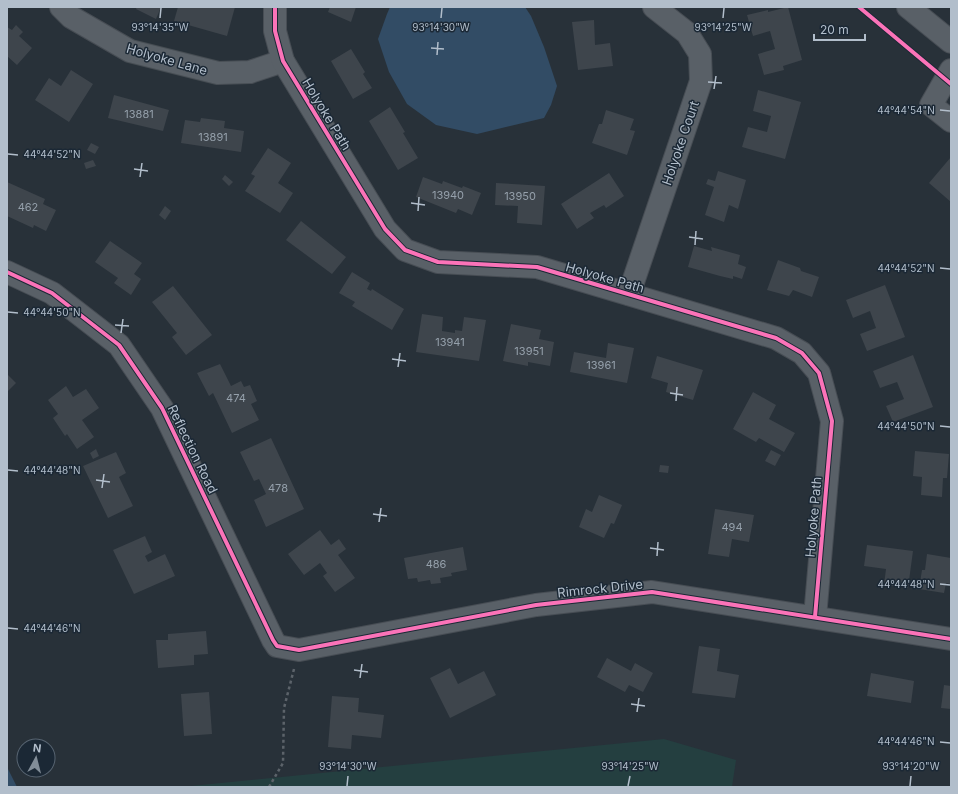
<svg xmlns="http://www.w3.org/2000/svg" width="958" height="794" font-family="Inter,sans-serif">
	<rect width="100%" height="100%" fill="#283139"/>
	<!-- green -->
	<polygon fill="#243f40" points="664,739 736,760 732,787 181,787"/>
	<!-- water -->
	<g fill="#324c65">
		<polygon points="390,7 525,7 531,16 544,47 557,86 551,105 544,118 477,134 436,125 407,104 389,72 378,39 387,14"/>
		<polygon points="7,767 17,787 7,787"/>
	</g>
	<!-- building -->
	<g fill="#3e454c">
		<polygon points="137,7 161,7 156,19 136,9"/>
		<polygon points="178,7 235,7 227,36 174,21"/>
		<polygon points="330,7 356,7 351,22 328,12"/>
		<polygon points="788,7 802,60 783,66 784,70 764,75 758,54 775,49 770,31 753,36 747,15 768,10 768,12"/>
		<polygon points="594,20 595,45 610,43 613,66 578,70 572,22"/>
		<polygon points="16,25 23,32 19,36 32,48 17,65 7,56 7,27 12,30"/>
		<polygon points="351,49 365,72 363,74 372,88 353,99 331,61"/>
		<polygon points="71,70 93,84 69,122 35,100 49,78 61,86"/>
		<polygon points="758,90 801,102 785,159 742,147 748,127 767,132 771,116 753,111"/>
		<polygon points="114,95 169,110 163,131 108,118"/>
		<polygon points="390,107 405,132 403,133 418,158 398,170 369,121"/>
		<polygon points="606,110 634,119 630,130 635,131 627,155 592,143 599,124 602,124"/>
		<polygon points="201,118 225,121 224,128 244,131 241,152 181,143 185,120 200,122"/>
		<polygon points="91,143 99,147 95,154 87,150"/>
		<polygon points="268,148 291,163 278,183 293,193 280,213 245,191 255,176 251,174"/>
		<polygon points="951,157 951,202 929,183"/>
		<polygon points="93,160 96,166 86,169 84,163"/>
		<polygon points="718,171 746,180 738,209 729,205 724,222 705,215 714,187 706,184 708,179 715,181"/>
		<polygon points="609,173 624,196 606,208 604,205 590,213 594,218 577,229 561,204"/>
		<polygon points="225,175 233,182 229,186 222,179"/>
		<polygon points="423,177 442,184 443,181 462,188 463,186 481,193 472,215 458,209 456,213 416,197"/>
		<polygon points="7,182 45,199 43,204 56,210 46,231 34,225 33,228 7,216"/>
		<polygon points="496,183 545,186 542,225 517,223 518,206 495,205"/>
		<polygon points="165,206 171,211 165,220 159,215"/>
		<polygon points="301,221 346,257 332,274 286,240"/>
		<polygon points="110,241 142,263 134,274 141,279 131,295 114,283 118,278 95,262"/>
		<polygon points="694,246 712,251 711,247 740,255 738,264 746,267 742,279 733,276 733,279 720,276 688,267"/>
		<polygon points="778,260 800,268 801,271 819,277 812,297 793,290 789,296 767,290"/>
		<polygon points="352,272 370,283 367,289 371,291 372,289 404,309 392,330 352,306 355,302 339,293"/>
		<polygon points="885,285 905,337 867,351 860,334 876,328 870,311 853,318 846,300"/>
		<polygon points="173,286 212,335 186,355 172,337 177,333 152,302"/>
		<polygon points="422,314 443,317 442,331 455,333 455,330 462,331 464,317 486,320 479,361 416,352"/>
		<polygon points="511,324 541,330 539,339 554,342 550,366 528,362 528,366 503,361"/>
		<polygon points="608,343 634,348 627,383 570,372 574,352 606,358"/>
		<polygon points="913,355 933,407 893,422 886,406 904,399 897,382 880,388 873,371"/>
		<polygon points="657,356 703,370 693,400 666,392 668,383 651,378"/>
		<polygon points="220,364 231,386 241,381 244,387 250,385 257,401 251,404 259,420 232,433 213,393 209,396 197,373"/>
		<polygon points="7,374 16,383 7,392"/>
		<polygon points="66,386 73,397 86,389 99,408 82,420 94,437 77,449 67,434 65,436 53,418 58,414 48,400"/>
		<polygon points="753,392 776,405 769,419 795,433 784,452 759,438 756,442 733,429"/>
		<polygon points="271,438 304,509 266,527 254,500 266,494 259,479 254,481 240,452"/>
		<polygon points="96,449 99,456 93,459 90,453"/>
		<polygon points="771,450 781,455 775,466 765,461"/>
		<polygon points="915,451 949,454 947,478 943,478 942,497 921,495 922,477 913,476"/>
		<polygon points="116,452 126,473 119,477 133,506 108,518 83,466"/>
		<polygon points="660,465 669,466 668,473 659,472"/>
		<polygon points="599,495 622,505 614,524 611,523 604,538 579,527 586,509 592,512"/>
		<polygon points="715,509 754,515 749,542 732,539 729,557 708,554"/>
		<polygon points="320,530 331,545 339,539 346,549 338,555 355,578 335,592 323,576 327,573 320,563 304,575 288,554"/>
		<polygon points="145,536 152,552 145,556 148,562 165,554 175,576 134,594 113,550"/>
		<polygon points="867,545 913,551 908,588 884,585 886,569 864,566"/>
		<polygon points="463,547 467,570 451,573 452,576 440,578 441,583 431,584 430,580 418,582 417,578 408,579 404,558"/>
		<polygon points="927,554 951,558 951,584 946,583 944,593 919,589 922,570 925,570"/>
		<polygon points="206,631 208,654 194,655 194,665 158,668 156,640 168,640 168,634"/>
		<polygon points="699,646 720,649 717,671 739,675 735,698 692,693"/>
		<polygon points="607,658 631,671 635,663 653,673 643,692 629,685 625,692 597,677"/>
		<polygon points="450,668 458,684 484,671 496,695 450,718 430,678"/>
		<polygon points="871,673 914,681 911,703 867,696"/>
		<polygon points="944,685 951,686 951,709 941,708"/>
		<polygon points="209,692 212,734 184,736 181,694"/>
		<polygon points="332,696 359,698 358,712 384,715 381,738 352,735 351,749 328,747"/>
	</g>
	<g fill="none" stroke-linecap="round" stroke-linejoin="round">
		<!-- minor casing -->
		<g stroke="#474d54" stroke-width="24">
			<g id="minor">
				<polyline points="61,7 71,17 130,51 218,73 250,72 283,61"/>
				<polyline points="275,7 275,31 283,61 385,229 405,250 438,262 537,267 776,338 802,353 819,373 832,421 815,617"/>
				<polyline points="908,7 951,42"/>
				<polyline points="951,70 931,105 951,121"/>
				<polyline points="7,272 52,293 119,345 162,408 273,640 277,646 299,650 536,605 652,592 951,639"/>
				<polyline points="629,294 701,81 700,54 687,33 654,7"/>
			</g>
		</g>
		<!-- path -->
		<polyline stroke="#5c636a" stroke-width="2.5" stroke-dasharray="3 3" stroke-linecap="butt" points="269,787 283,763 284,708 294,669"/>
		<!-- minor -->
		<use href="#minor" stroke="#596067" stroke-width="22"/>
		<!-- cycleway casing -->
		<g stroke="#1b2835" stroke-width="6">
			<g id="cycleway">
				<polyline points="275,7 275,31 283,61 385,229 405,250 438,262 537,267 776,338 802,353 819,373 832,421 815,617"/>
				<polyline points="859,7 951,84"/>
				<polyline points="7,272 52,293 119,345 162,408 273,640 277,646 299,650 536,605 652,592 951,639"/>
			</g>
		</g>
		<!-- cycleway -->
		<use href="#cycleway" stroke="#fb73b8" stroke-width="4"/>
	</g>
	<!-- ticks -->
	<path fill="none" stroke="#b2becb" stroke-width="1.5" d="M160,18L161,8M441,18L442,8M723,18L724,8M431,48L444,49M437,55L438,42M708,82L722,83M714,89L716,76M940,110L950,111M8,154L18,155M134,169L148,171M140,177L142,163M411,203L425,205M418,211L419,197M689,237L703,239M695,245L696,231M940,268L950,269M8,312L18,313M115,325L129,326M121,333L123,319M392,359L406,361M398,367L400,353M670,393L683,395M676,401L677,387M940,426L950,427M8,470L18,471M96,480L110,482M102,488L104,474M373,514L387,516M379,522L381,508M650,548L664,550M657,556L658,542M940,584L950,585M8,628L18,629M354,670L368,672M360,678L362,664M631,704L645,706M637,712L639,698M940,742L950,743M347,786L348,776M628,786L630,776M910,786L911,776"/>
	<g text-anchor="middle" stroke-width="3" stroke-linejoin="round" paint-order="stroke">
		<!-- number labels -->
		<g font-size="11" fill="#95a0ab">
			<text x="139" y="118">13881</text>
			<text x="213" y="141">13891</text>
			<text x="448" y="199">13940</text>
			<text x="520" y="200">13950</text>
			<text x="28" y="211">462</text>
			<text x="450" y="346">13941</text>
			<text x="529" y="355">13951</text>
			<text x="601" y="369">13961</text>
			<text x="236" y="402">474</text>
			<text x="278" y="492">478</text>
			<text x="732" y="531">494</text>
			<text x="436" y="568">486</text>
		</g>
		<!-- street labels -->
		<g font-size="13" fill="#b2becb" stroke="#1b2835">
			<text transform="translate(167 59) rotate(16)" y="5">Holyoke Lane</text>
			<text transform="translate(327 114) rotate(59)" y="5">Holyoke Path</text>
			<text transform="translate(680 143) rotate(-71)" y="5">Holyoke Court</text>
			<text transform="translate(605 277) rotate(16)" y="5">Holyoke Path</text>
			<text transform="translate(193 449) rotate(64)" y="5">Reflection Road</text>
			<text transform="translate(813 517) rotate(-85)" y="5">Holyoke Path</text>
			<text transform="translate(600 588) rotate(-6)" y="5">Rimrock Drive</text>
		</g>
	</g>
	<g font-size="10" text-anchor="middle" fill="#b2becb" stroke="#1b2835" stroke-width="3" stroke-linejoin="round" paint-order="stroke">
		<text x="160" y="31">93°14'35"W</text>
		<text x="441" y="31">93°14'30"W</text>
		<text x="723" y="31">93°14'25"W</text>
		<text x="906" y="114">44°44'54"N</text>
		<text x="52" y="158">44°44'52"N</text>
		<text x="906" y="272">44°44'52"N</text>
		<text x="52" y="316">44°44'50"N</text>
		<text x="906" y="430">44°44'50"N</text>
		<text x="52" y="474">44°44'48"N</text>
		<text x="906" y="588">44°44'48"N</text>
		<text x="52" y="632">44°44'46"N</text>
		<text x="906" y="745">44°44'46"N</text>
		<text x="348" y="770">93°14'30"W</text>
		<text x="630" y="770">93°14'25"W</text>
		<text x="911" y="770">93°14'20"W</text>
	</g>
	<!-- border -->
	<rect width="958" height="794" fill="none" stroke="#b2becb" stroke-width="16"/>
	<!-- north arrow -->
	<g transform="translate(36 758) rotate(7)"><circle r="19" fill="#1b2835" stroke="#576471"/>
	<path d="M0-3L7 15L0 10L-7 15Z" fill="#828d98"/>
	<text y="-6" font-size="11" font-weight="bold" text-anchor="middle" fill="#b2becb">N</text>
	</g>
	<!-- scale -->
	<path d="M814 34v6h51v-6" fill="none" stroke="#b2becb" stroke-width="2"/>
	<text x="820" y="34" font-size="12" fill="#b2becb" stroke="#1b2835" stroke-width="3" paint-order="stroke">20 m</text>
</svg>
